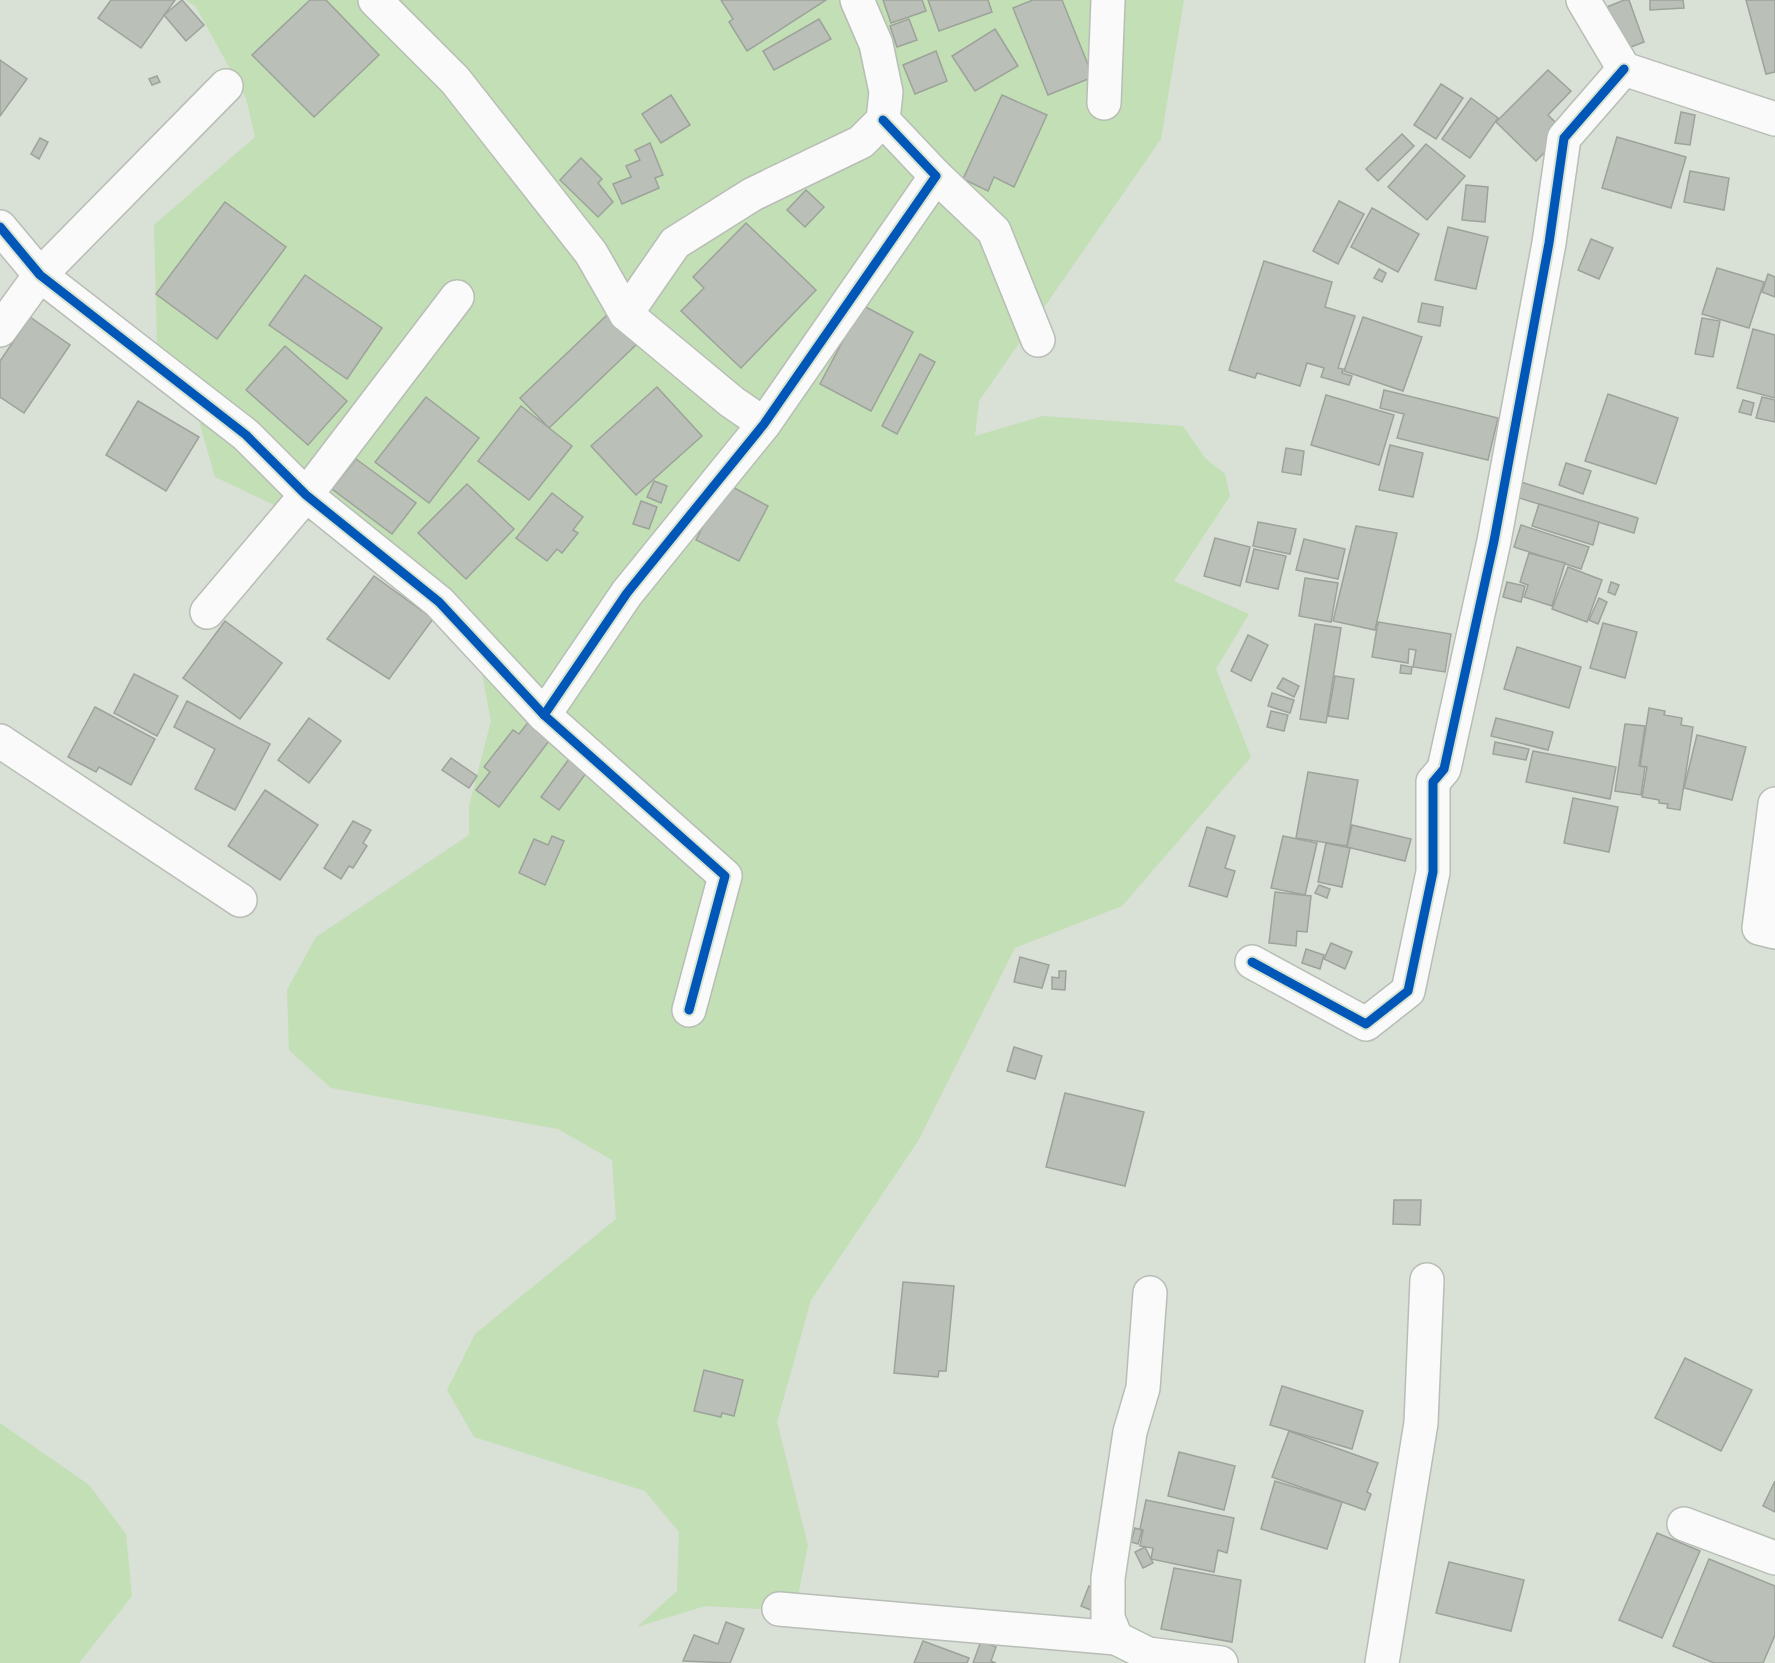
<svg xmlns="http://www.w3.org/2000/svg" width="1775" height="1663" font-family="'Libre Baskerville',serif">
	<rect width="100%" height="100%" fill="#d9e0d6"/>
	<!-- green -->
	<g fill="#c2dfb5">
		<polygon points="186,0 1184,0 1161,139 979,401 975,436 1043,416 1183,426 1205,458 1225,474 1230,496 1174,581 1249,614 1216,669 1251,757 1122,906 1015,948 918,1141 811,1300 777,1422 808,1545 795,1611 705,1606 637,1627 677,1591 679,1532 645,1491 474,1437 447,1390 475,1334 616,1219 612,1160 558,1129 331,1088 289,1050 287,990 316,937 469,835 469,806 491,721 480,664 417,573 215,477 199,421 157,344 154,225 255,137 246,98 196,7"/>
		<polygon points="0,1423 89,1485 126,1534 132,1596 79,1663 0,1663"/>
	</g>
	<!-- building -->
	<g fill="#babfb8" stroke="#9da29b" stroke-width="1.5">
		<polygon points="111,0 175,0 141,48 98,18"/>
		<polygon points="182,0 204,25 186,41 164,15"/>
		<polygon points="310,0 326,0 379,55 314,117 252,55"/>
		<polygon points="721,0 826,0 747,51 729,22 733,19"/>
		<polygon points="883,0 922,0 926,11 891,23"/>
		<polygon points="928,0 988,0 992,12 939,31"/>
		<polygon points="1033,0 1062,0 1093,77 1048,95 1013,8"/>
		<polygon points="1624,0 1629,0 1644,42 1623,50 1607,7"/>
		<polygon points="1650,0 1683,0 1684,8 1650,10"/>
		<polygon points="1746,0 1775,0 1775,72 1766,74"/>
		<polygon points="819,19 831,39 774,70 763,51"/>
		<polygon points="909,19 917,40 897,47 890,26"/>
		<polygon points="995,29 1018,66 975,91 952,56"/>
		<polygon points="936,51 947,81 915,94 903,65"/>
		<polygon points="0,60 27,79 0,116"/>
		<polygon points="1548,70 1571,91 1548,115 1561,128 1556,141 1536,161 1496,122"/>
		<polygon points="157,76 160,82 152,85 149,79"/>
		<polygon points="1441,84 1463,98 1436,139 1414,125"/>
		<polygon points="671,95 690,125 661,143 642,114"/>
		<polygon points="1002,95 1047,115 1014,187 994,177 988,191 963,179"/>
		<polygon points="1471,98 1498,118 1470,158 1442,139"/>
		<polygon points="1681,112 1695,115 1690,145 1675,143"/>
		<polygon points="1402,134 1414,146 1378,181 1366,169"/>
		<polygon points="1617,137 1686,157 1671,208 1602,188"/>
		<polygon points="40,138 48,142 39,159 31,154"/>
		<polygon points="650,143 663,175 655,178 659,188 622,204 613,184 631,177 626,166 640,160 635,150"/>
		<polygon points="1426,144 1465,176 1427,220 1388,187"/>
		<polygon points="581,158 602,179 598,183 613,202 598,217 560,180"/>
		<polygon points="1690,171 1729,178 1724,210 1684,202"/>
		<polygon points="1466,185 1488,187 1485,222 1462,220"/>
		<polygon points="806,190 824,207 805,227 787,210"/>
		<polygon points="1339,201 1364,214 1338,264 1313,251"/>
		<polygon points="225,202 286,247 217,339 156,294"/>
		<polygon points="1372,208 1419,234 1398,272 1351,247"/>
		<polygon points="746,223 816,290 741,368 681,311 704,288 693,277"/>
		<polygon points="1448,227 1488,237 1476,289 1435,280"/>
		<polygon points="1591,239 1613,248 1599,279 1578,270"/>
		<polygon points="1264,261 1332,282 1325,307 1355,316 1338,368 1343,369 1342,373 1352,376 1349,385 1321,377 1324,368 1307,363 1300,386 1257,373 1255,378 1229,370"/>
		<polygon points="1717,268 1764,282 1749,328 1702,314"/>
		<polygon points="1379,269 1386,273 1382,282 1374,278"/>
		<polygon points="1768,274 1775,277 1775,297 1762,292"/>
		<polygon points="305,275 382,328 347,379 269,325"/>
		<polygon points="1422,303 1443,307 1440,326 1418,322"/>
		<polygon points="862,305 913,332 871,411 820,384"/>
		<polygon points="608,314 637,344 549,428 520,398"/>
		<polygon points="30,317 70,345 24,413 0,397 0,361"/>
		<polygon points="1363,317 1422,337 1403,391 1344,371"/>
		<polygon points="1702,318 1720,321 1713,357 1695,354"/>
		<polygon points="1753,329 1775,335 1775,398 1737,388"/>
		<polygon points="285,346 347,401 308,445 246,390"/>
		<polygon points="920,354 935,362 897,434 882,426"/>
		<polygon points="657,387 702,436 636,495 591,446"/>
		<polygon points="1384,390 1498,418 1488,460 1397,438 1404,414 1380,408"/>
		<polygon points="1608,394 1678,418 1656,484 1585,461"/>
		<polygon points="1326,395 1394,415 1379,465 1311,445"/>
		<polygon points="426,397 479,438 429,503 375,462"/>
		<polygon points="1762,397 1775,400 1775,422 1756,418"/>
		<polygon points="1743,400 1754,403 1751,415 1739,412"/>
		<polygon points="138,401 199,437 166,491 106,455"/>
		<polygon points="521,406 572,446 529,500 478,461"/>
		<polygon points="1390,445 1423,453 1413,497 1379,490"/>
		<polygon points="1286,448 1304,451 1301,475 1282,472"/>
		<polygon points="356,459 416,503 392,534 332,489"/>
		<polygon points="1566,463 1591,471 1583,494 1559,485"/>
		<polygon points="654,481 667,486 661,503 647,497"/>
		<polygon points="1521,482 1638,518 1634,533 1516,497"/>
		<polygon points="725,483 768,506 739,561 696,540"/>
		<polygon points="467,484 514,529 466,579 418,533"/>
		<polygon points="552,493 583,517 573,530 578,533 562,553 557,549 547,561 516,538"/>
		<polygon points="641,501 657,507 649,529 633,524"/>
		<polygon points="1539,504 1599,522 1593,545 1532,526"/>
		<polygon points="1258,522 1296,529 1290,554 1253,546"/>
		<polygon points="1521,525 1589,547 1581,569 1514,547"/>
		<polygon points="1356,526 1397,533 1375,630 1333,621"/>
		<polygon points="1215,538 1250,547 1240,586 1204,576"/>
		<polygon points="1304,539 1345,549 1338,579 1296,570"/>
		<polygon points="1254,549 1286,556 1278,589 1246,582"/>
		<polygon points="1529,553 1565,563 1552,606 1524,597 1528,585 1520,582"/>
		<polygon points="1568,567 1602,580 1587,622 1552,609"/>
		<polygon points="374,576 433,619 389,679 327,639"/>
		<polygon points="1305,578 1338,583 1331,622 1299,616"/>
		<polygon points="1507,582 1525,586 1521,602 1503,597"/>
		<polygon points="1611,582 1619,585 1615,595 1608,592"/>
		<polygon points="1599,598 1607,602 1598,624 1589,620"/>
		<polygon points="225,621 282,663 240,719 183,678"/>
		<polygon points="1378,622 1451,634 1445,672 1413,667 1416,650 1409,649 1408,663 1372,657"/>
		<polygon points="1603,623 1637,632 1625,678 1590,668"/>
		<polygon points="1315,624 1341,628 1326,723 1300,719"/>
		<polygon points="1248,635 1268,645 1251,681 1231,671"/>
		<polygon points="1517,647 1581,667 1569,708 1504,689"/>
		<polygon points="1401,665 1412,667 1411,674 1400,673"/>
		<polygon points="134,674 178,696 157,736 114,713"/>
		<polygon points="1335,676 1354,679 1348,719 1328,716"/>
		<polygon points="1283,678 1299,686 1294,697 1277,688"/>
		<polygon points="1272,693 1294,700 1290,713 1268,706"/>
		<polygon points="187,701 270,744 235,810 195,789 215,749 174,727"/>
		<polygon points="95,707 155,739 131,785 99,767 96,772 68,757"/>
		<polygon points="1649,708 1665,711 1664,715 1682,718 1681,725 1693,727 1680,810 1667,808 1668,804 1659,803 1659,800 1642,797 1647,767 1640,766"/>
		<polygon points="1271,711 1288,715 1284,731 1267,727"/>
		<polygon points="309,718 341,741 309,783 278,760"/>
		<polygon points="1496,718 1553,732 1548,750 1491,736"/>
		<polygon points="530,720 552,737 499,807 476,790 490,772 484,767 513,730 519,734"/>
		<polygon points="1625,724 1645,726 1639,766 1645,767 1641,795 1615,791"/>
		<polygon points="1697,735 1746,747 1732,800 1684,788"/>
		<polygon points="1495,742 1529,749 1526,760 1493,754"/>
		<polygon points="1533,751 1616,767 1610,799 1526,782"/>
		<polygon points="451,758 477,776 469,788 442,770"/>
		<polygon points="569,759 587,772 559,810 541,797"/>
		<polygon points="1308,772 1358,780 1347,846 1296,838"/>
		<polygon points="265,790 318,825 280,880 228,846"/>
		<polygon points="1573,798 1618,807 1609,852 1564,843"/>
		<polygon points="353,821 371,830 363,843 367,846 353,868 349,866 341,879 324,868"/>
		<polygon points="1352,825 1411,839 1405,861 1347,847"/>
		<polygon points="1207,827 1235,836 1225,868 1235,871 1227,897 1189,886"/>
		<polygon points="552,836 564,841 545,885 519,873 534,839 548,845"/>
		<polygon points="1283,836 1317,843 1305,895 1271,888"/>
		<polygon points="1326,843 1350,848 1342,887 1318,882"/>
		<polygon points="1319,885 1330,889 1327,898 1315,893"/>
		<polygon points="1275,892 1311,896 1307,932 1297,931 1296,946 1269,943"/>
		<polygon points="1331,943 1352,952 1345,969 1324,959"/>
		<polygon points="1306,949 1324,955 1320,969 1302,963"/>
		<polygon points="1020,957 1049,965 1042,988 1014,982"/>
		<polygon points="1059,971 1066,971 1065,990 1052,989 1052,977 1059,978"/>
		<polygon points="1014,1047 1042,1056 1035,1079 1007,1071"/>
		<polygon points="1065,1093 1144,1112 1125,1186 1046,1167"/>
		<polygon points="1394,1200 1421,1200 1420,1225 1393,1224"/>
		<polygon points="903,1282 954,1286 946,1371 939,1371 938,1377 894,1373"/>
		<polygon points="1685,1358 1752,1390 1721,1451 1655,1418"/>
		<polygon points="704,1370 743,1380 734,1416 722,1413 721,1417 694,1411"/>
		<polygon points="1282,1386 1363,1411 1352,1449 1270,1425"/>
		<polygon points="1289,1431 1378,1463 1367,1492 1371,1494 1365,1510 1272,1477"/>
		<polygon points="1179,1452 1235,1466 1224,1510 1168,1496"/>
		<polygon points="1275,1481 1342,1502 1327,1549 1261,1529"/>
		<polygon points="1775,1481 1775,1512 1763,1506"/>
		<polygon points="1146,1500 1234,1518 1227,1553 1218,1550 1214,1572 1151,1559 1153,1548 1140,1546 1143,1530 1140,1529"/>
		<polygon points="1135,1528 1142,1530 1138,1544 1131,1542"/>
		<polygon points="1657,1533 1700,1551 1662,1638 1619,1620"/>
		<polygon points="1145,1547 1153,1563 1143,1568 1135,1552"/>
		<polygon points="1709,1559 1775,1586 1775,1635 1763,1663 1714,1663 1673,1646"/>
		<polygon points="1449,1562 1524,1580 1511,1631 1436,1613"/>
		<polygon points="1174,1568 1241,1580 1232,1642 1161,1629"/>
		<polygon points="1089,1586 1106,1592 1098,1613 1081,1606"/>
		<polygon points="726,1622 744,1629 730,1663 683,1661 694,1635 718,1644"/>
		<polygon points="923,1641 969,1658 967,1663 914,1663"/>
		<polygon points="981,1641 996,1647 991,1661 996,1663 973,1663"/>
	</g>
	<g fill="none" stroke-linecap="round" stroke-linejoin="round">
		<!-- minor casing -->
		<g stroke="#b8bdb6" stroke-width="36">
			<g id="minor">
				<polyline points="375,0 455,80 591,253 626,314 732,402 764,424"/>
				<polyline points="1583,0 1624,69 1775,119"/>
				<polyline points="1104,103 1108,0"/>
				<polyline points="936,176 994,231 1038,340"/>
				<polyline points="0,227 40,275 246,435 306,495 439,602 544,715 725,876 689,1010"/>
				<polyline points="626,314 675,243 753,194 861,142 883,120 886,92 876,44 857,0"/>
				<polyline points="0,330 40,275 226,86"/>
				<polyline points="207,612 306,495 457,297"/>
				<polyline points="544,715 627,593 764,424 936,176 883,120"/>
				<polyline points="0,741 240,900"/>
				<polyline points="1775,804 1759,928 1775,932"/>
				<polyline points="1252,962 1366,1024 1408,991 1433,872 1433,782 1444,769 1494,541 1549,243 1564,138 1624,69"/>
				<polyline points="1150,1293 1143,1388 1130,1432 1108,1578 1108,1618 1116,1638 1148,1654 1221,1663"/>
				<polyline points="1684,1524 1775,1558"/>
				<polyline points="779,1609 1116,1638"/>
				<polyline points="1382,1663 1421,1423 1427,1280"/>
			</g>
		</g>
		<!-- minor -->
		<use href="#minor" stroke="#f9faf9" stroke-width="33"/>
		<!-- cycleway casing -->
		<g stroke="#d8e3d3" stroke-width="13">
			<g id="cycleway">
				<polyline points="0,227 40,275 246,435 306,495 439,602 544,715 725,876 689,1010"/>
				<polyline points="544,715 627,593 764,424 936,176 883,120"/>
				<polyline points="1252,962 1366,1024 1408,991 1433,872 1433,782 1444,769 1494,541 1549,243 1564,138 1624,69"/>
			</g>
		</g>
		<!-- cycleway -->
		<use href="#cycleway" stroke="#0057b8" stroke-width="9"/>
	</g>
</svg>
